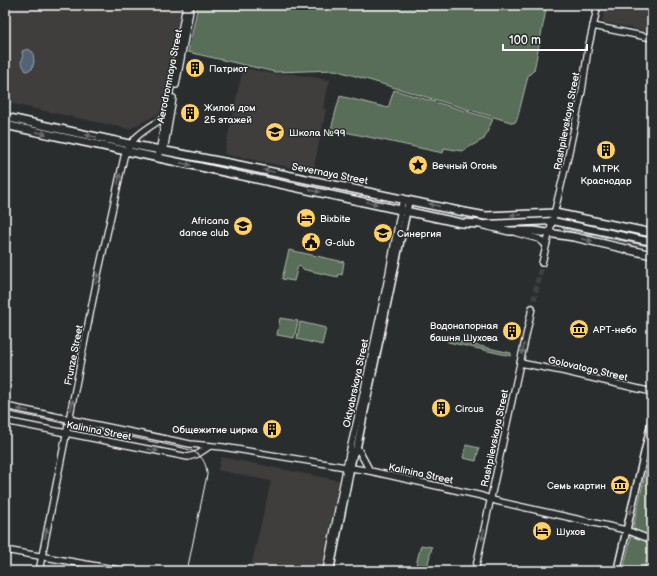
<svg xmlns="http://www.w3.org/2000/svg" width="657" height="576" font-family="'Balsamiq Sans',sans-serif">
	<rect width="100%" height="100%" fill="#2a2d2e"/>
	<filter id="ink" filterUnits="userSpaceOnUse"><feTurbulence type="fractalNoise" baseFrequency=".025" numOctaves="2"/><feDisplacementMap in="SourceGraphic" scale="8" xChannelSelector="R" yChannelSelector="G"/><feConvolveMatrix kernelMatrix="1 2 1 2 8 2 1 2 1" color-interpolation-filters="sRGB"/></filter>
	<g filter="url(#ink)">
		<!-- built -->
		<g fill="#403d3c">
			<polygon points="5,5 181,5 171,67 167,71 169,76 162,112 129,129 8,103 9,96 5,95"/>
			<polygon points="606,5 652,5 652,32 602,22"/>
			<polygon points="243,68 275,74 293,74 330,80 323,108 326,109 313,172 224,154"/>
			<polygon points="221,457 341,481 323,571 250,571 271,481 218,470"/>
		</g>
		<!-- green -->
		<g fill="#586e59" stroke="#acb6ac">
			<polygon points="198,5 547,5 534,70 528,76 518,116 516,121 514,123 335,70 275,72 188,52"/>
			<polygon points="394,90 493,119 484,139 462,151 444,148 443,153 331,129 340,96 388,108"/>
			<polygon points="564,225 652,244 652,247 563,229"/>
			<polygon points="289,250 344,262 342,275 339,274 338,277 302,269 302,267 298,266 294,281 282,279"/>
			<polygon points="280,318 298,321 294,338 277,335"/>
			<polygon points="300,322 326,328 322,345 297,339"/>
			<polygon points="448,339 511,353 511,356 448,342"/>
			<polygon points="466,445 479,448 476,461 463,458"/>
			<polygon points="652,445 652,539 643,571 623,571"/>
			<polygon points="421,545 432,547 427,567 416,565"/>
		</g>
		<!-- water -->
		<polygon fill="#526475" stroke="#97a2ac" points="28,49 33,52 34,62 32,69 26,71 21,62 23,58 22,51"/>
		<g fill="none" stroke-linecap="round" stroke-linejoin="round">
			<!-- tertiary-tunnel -->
			<polyline stroke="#3f4243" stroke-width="5.5" stroke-dasharray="5.5 3" stroke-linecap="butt" points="532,308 542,263"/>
			<!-- tertiary casing -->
			<g stroke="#fff" stroke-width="8">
				<g id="tertiary">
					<polyline points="593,26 652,38"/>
					<polyline points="176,85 191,5"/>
					<polyline points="164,151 173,98"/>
					<polyline points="158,158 186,5"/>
					<polyline points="517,233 539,239 546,245"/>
					<polyline points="542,263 567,161 582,91 588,49 598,5"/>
					<polyline points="520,363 562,371 652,392"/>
					<polyline points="5,406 190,444 223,447 370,471 482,496 496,501 608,526 626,530 652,540"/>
					<polyline points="5,421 188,457 198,454 210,446"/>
					<polyline points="357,447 370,471"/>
					<polyline points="5,550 125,571"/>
					<path d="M39,571L97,279L124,157C132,135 147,129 165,117"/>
					<polyline points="326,571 349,454 363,395 389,273 403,198"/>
					<polyline points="475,571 532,308"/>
				</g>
			</g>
			<!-- secondary casing -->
			<g stroke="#fff" stroke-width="9">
				<g id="secondary">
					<polyline points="486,224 553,221 652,242"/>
					<polyline points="330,571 353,455 357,447 409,200"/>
					<polyline points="617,571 652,420"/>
					<polyline points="649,571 652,560"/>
				</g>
			</g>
			<!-- primary casing -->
			<g stroke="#fff" stroke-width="10">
				<g id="primary">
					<polyline points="5,117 129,144 239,165 459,211 486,216 555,213 652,233"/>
					<polyline points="5,125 461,223 480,224 509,231 534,231 574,237 652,255"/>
				</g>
			</g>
			<!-- tertiary -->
			<use href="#tertiary" stroke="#2a2d2e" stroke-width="5.5"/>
			<!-- secondary -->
			<use href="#secondary" stroke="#2a2d2e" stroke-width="6"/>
			<!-- primary -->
			<use href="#primary" stroke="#2a2d2e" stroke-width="7"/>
			<!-- tram -->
			<path stroke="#fff" stroke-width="1" d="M5,411L183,448C197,451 207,459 207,475L187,571"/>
		</g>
		<!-- one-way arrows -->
		<defs><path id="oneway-solid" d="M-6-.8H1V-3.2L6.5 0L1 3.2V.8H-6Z"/></defs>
		<g fill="#6a6c6d">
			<use href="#oneway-solid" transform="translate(41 133) rotate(13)"/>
			<use href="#oneway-solid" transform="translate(91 136) rotate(-168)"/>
			<use href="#oneway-solid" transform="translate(186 164) rotate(13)"/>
			<use href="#oneway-solid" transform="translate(269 171) rotate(-168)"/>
			<use href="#oneway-solid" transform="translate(119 179) rotate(-77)"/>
			<use href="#oneway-solid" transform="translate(315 191) rotate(11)"/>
			<use href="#oneway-solid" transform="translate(372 203) rotate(12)"/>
			<use href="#oneway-solid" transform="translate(434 205) rotate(-167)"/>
			<use href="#oneway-solid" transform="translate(516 215) rotate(178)"/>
			<use href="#oneway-solid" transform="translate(587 240) rotate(12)"/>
			<use href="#oneway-solid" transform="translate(97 278) rotate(-78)"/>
			<use href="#oneway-solid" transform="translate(523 349) rotate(102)"/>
			<use href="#oneway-solid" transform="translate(72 405) rotate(-79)"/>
			<use href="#oneway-solid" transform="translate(23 410) rotate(-169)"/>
			<use href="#oneway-solid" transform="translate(153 450) rotate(11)"/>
			<use href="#oneway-solid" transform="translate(631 509) rotate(104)"/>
			<use href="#oneway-solid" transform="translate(46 533) rotate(-79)"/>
			<use href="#oneway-solid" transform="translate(483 535) rotate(102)"/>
		</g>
	</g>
	<!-- icons -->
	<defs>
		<g id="building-disc" transform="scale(1)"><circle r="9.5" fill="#ffd166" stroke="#2a2d2e"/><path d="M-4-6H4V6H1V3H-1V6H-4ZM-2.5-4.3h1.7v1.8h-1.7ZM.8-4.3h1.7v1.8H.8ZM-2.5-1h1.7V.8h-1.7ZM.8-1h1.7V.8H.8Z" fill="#111"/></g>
		<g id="school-disc" transform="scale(1)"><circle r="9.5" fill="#ffd166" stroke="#2a2d2e"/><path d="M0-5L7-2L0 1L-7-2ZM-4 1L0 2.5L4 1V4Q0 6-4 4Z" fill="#111"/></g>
		<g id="sight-disc" transform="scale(1)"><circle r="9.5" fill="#ffd166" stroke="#2a2d2e"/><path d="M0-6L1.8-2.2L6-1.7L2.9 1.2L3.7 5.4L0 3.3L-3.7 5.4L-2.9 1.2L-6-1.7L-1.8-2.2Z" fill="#111"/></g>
		<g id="hotel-disc" transform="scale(1)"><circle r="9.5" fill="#ffd166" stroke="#2a2d2e"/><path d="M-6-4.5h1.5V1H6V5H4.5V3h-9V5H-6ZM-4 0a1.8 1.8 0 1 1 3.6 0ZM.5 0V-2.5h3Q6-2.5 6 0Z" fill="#111"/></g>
		<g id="university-disc" transform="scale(1)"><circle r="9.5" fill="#ffd166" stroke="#2a2d2e"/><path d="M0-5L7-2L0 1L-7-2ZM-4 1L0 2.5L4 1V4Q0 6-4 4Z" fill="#111"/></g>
		<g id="civic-disc" transform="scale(1)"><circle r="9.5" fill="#ffd166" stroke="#2a2d2e"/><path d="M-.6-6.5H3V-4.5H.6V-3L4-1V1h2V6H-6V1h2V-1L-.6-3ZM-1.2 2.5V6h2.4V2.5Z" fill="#111"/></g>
		<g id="museum-disc" transform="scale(1)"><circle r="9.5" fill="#ffd166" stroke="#2a2d2e"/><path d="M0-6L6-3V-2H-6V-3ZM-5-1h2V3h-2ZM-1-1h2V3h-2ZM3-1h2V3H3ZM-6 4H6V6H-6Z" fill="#111"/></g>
	</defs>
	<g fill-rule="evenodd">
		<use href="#building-disc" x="195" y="68"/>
		<use href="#building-disc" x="190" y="113"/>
		<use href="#school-disc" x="275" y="132"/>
		<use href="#building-disc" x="606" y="150"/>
		<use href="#sight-disc" x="418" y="165"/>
		<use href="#hotel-disc" x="306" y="218"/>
		<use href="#school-disc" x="243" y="226"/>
		<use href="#university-disc" x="383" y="233"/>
		<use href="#civic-disc" x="311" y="242"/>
		<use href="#museum-disc" x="579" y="329"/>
		<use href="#building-disc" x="512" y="331"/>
		<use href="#building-disc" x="441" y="408"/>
		<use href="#building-disc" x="272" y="429"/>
		<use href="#museum-disc" x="620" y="485"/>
		<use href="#hotel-disc" x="542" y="531"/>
	</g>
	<g text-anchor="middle" stroke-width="3" stroke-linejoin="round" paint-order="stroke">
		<!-- poi labels -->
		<g font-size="10" fill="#fff" stroke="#2a2d2e" text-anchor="start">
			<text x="209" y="72">Патриот</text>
			<text x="204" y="111">Жилой дом<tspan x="204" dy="12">25 этажей</tspan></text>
			<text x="289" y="136">Школа №99</text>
			<text x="432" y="169">Вечный Огонь</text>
			<text x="606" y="172" text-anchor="middle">МТРК<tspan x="606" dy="12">Краснодар</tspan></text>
			<text x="320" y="222">Bixbite</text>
			<text x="229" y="224" text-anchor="end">Africana<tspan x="229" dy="12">dance club</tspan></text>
			<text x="397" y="237">Синергия</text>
			<text x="325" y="246">G-club</text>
			<text x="498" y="329" text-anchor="end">Водонапорная<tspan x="498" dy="12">башня Шухова</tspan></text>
			<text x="593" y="333">АРТ-небо</text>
			<text x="455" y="412">Circus</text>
			<text x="258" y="433" text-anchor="end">Общежитие цирка</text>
			<text x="606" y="489" text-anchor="end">Семь картин</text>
			<text x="556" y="535">Шухов</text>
		</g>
		<!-- street labels -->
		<g font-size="10" fill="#fff" stroke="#2a2d2e">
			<text transform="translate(169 76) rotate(-79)" y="4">Aerodromnaya Street</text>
			<text transform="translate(566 121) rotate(-79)" y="4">Rashpilevskaya Street</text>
			<text transform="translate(330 173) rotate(11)" y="4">Severnaya Street</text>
			<text transform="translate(73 355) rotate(-79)" y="4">Frunze Street</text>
			<text transform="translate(588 368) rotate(13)" y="4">Golovatogo Street</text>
			<text transform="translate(355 383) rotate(-78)" y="4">Oktyabrskaya Street</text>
			<text transform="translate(99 430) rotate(11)" y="4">Kalinina Street</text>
			<text transform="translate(494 438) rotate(-78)" y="4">Rashpilevskaya Street</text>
			<text transform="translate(421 473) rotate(12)" y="4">Kalinina Street</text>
		</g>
	</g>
	<!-- margin -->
	<rect width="657" height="576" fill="none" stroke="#2a2d2e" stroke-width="20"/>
	<rect x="10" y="10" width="637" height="556" fill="none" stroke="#fff" stroke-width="1.5" filter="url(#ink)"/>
	<!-- scale -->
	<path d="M503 44v6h84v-6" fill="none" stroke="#ffffff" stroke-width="2"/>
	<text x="509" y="44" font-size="12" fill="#ffffff" stroke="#2a2d2e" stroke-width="3" paint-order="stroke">100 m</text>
</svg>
